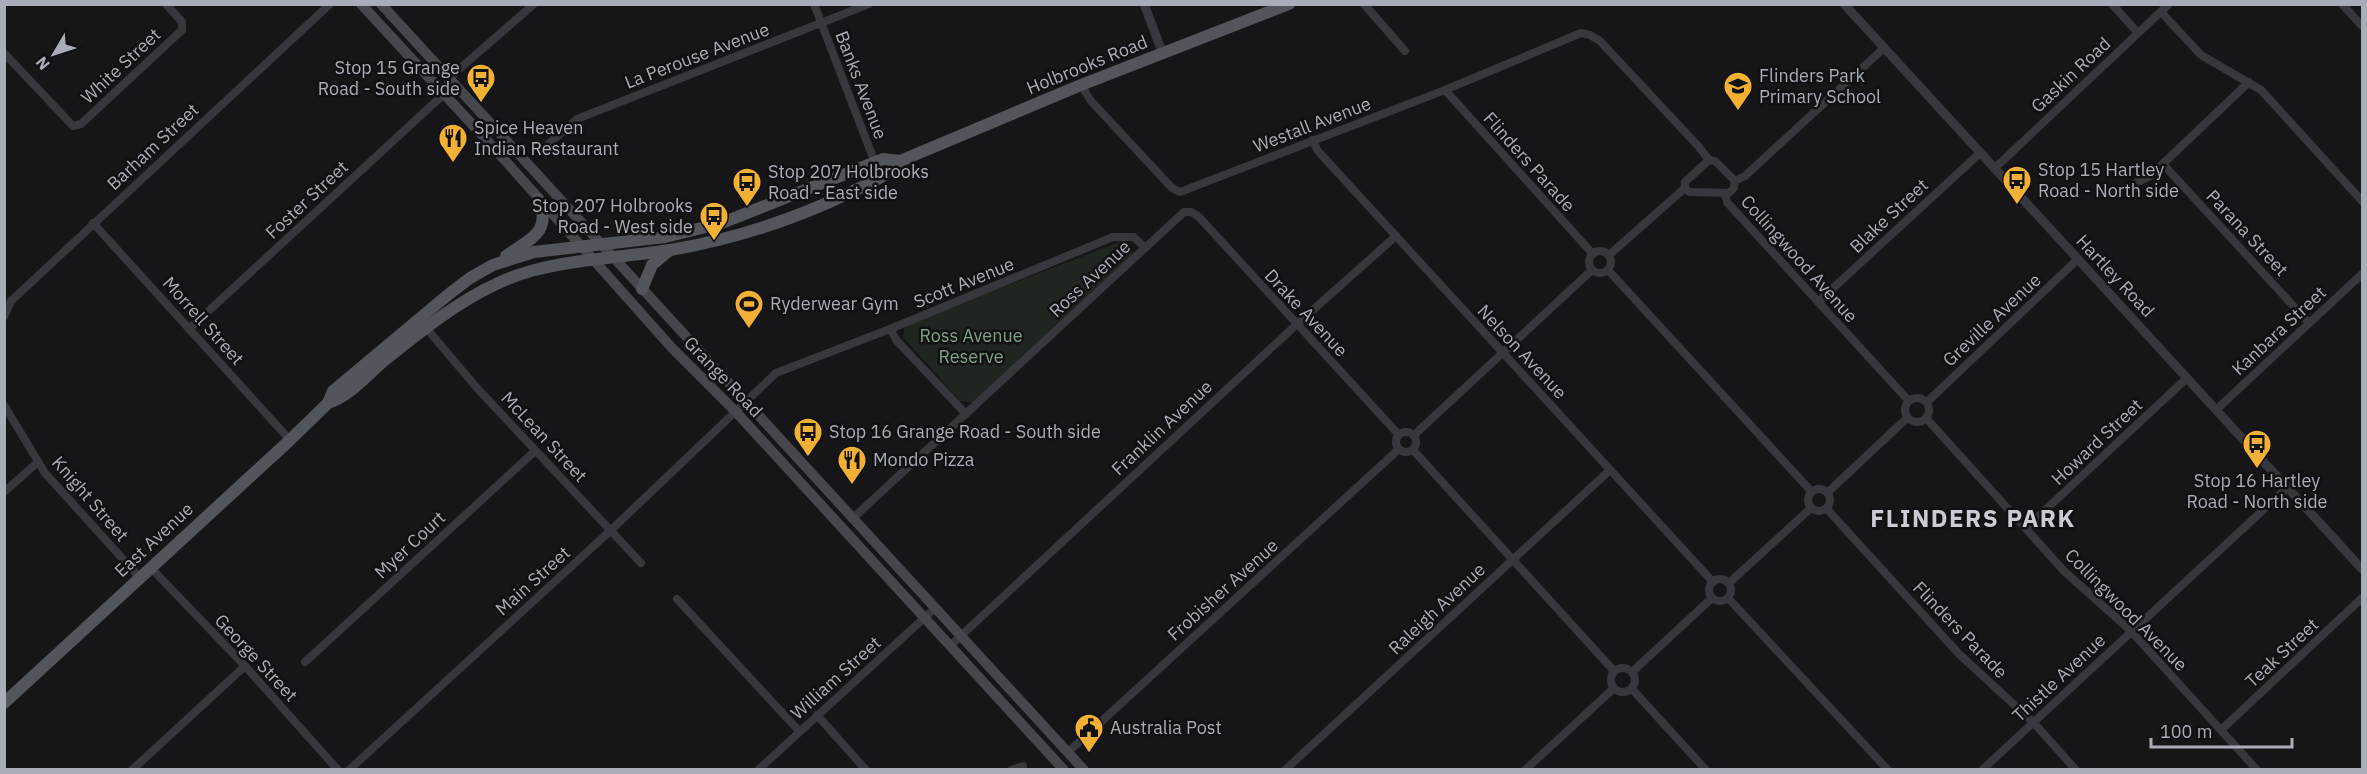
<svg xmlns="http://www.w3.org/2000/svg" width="2367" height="774" font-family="'IBM Plex Sans',sans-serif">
	<rect width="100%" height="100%" fill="#161618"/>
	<!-- green -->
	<polygon fill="#1e261f" points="1122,241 1134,253 972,403 960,401 903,337 905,325"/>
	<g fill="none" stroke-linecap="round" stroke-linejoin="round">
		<!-- minor -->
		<g stroke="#37383d" stroke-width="8">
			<polyline points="814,4 872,155 883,176"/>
			<polyline points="1364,4 1405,51"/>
			<polyline points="2112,4 2138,33"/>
			<polyline points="2342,4 2362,26"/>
			<polyline points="2161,12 2201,55 2261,90 2362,201"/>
			<polyline points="4,53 73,126 81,124 182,30 182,22 166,4"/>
			<polyline points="1081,85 1091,101 1172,188 1180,192 1445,90 1581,33 1590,35 1600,41 1699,147 1709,160 1715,161 1735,181"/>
			<polyline points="1445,90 1592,253"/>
			<polyline points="1312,140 1318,151 1713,582"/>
			<polyline points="544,148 577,119 869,4"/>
			<polyline points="2163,164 2309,323"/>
			<polyline points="1995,168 2169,4"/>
			<polyline points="2136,183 2150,176 2249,82"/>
			<polyline points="1685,188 1689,192 1729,193 1734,188 1735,181 1745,176 1884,48"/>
			<polyline points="1725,194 1727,202 1735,211 1908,400"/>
			<polyline points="93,223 290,440"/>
			<circle cx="1600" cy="262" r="11"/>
			<polyline points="1609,255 1685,188 1685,182 1709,160"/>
			<polyline points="1608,270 1811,491"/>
			<polyline points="1818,302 1980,153"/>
			<polyline points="4,317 11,301 330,4"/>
			<polyline points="189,329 444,94 449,78 534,4"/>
			<polyline points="427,329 477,388 641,563"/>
			<polyline points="890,329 897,341 966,414"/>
			<circle cx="1917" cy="410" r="12"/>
			<polyline points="1927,402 2078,259"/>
			<polyline points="4,405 45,473 140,578"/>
			<polyline points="2217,409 2362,274"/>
			<polyline points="1926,418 2064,571 2131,631 2257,770"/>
			<circle cx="1406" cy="442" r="10"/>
			<polyline points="1414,435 1592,270"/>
			<polyline points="1413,450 1614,671"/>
			<circle cx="1819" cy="500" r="11"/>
			<polyline points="4,492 38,462"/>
			<polyline points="1827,493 1907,418"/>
			<polyline points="1826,508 1959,654 2033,722 2076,770"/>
			<polyline points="852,519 1184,212 1191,212 1199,217 1399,435"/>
			<polyline points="2026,528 2187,378"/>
			<polyline points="151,568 245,666 338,770"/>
			<circle cx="1720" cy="590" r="11"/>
			<polyline points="1729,583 1811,508"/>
			<polyline points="1728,598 1888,770"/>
			<polyline points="677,599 799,731"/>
			<polyline points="951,645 1296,325 1396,236"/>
			<polyline points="305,662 535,451"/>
			<circle cx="1623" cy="680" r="12"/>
			<polyline points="1632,672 1712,598"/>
			<polyline points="1632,689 1706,770"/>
			<polyline points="817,715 866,770"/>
			<polyline points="2221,730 2362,598"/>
			<polyline points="1068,752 1399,449"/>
			<polyline points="132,770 245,666"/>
			<polyline points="349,770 610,531 776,373 890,329 1113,237 1134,237 1145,248"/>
			<polyline points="758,770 935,608"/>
			<polyline points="1011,770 1023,766"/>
			<polyline points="1285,770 1610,470"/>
			<polyline points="1525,770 1613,689"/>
			<polyline points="1982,770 2288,487"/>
		</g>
		<!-- tertiary -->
		<g stroke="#37383d" stroke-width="9">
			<polyline points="1144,4 1163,54"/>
			<polyline points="1844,4 2362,569"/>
		</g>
		<!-- secondary -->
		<g stroke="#45474d" stroke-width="10">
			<polyline points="361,4 494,148 672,348 736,412 1064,770"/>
			<polyline points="381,4 1084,770"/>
		</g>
		<!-- primary -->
		<g stroke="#53555c" stroke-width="12">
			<path d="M506,256C530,239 553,232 538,199"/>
			<polyline points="642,289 652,265 670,250"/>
			<path d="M328,403C350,396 367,375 385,360C427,326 478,285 531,271C576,259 624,257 670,250C730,240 792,220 847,194C866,185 887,177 900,161"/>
			<polyline points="4,703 290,440 328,403 333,391 449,294 470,278 493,265 534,252 665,237 722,223 883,159 900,161 1081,85 1289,4"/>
		</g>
	</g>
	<!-- icons -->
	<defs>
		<g id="bus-pin" transform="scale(1.5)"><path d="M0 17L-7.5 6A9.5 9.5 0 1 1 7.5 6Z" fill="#f2b134" stroke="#111113"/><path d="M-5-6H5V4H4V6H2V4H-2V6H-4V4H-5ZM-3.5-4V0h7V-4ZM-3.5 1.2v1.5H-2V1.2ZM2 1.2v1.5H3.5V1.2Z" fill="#111"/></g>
		<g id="school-pin" transform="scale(1.5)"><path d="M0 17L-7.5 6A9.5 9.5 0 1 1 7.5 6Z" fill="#f2b134" stroke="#111113"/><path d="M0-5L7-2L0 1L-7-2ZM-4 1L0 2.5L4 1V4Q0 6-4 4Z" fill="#111"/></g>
		<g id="restaurant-pin" transform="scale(1.5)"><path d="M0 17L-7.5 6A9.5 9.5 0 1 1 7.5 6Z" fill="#f2b134" stroke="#111113"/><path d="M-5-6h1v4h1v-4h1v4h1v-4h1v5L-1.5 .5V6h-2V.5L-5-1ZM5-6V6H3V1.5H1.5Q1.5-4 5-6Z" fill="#111"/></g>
		<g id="stadium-pin" transform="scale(1.5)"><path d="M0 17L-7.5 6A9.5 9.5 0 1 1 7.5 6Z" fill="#f2b134" stroke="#111113"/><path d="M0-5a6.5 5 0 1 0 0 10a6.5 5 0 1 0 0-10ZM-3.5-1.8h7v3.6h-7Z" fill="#111"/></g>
		<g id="civic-pin" transform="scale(1.5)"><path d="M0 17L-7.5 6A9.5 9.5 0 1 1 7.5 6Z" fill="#f2b134" stroke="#111113"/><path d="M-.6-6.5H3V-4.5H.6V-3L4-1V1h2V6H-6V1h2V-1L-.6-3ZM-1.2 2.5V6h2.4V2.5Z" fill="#111"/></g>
	</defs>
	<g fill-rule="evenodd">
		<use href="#bus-pin" x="481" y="78"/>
		<use href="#school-pin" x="1738" y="86"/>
		<use href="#restaurant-pin" x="453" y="138"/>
		<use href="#bus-pin" x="2017" y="180"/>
		<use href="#bus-pin" x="747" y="182"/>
		<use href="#bus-pin" x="714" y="216"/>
		<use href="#stadium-pin" x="749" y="304"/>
		<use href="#bus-pin" x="808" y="432"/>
		<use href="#bus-pin" x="2257" y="444"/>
		<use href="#restaurant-pin" x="852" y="460"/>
		<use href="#civic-pin" x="1089" y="728"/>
	</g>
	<g text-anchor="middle" stroke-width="5" stroke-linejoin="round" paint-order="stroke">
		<!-- street labels -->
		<g font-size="18" fill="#a8adb8" stroke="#111113">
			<text transform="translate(697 56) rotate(-21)" y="6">La Perouse Avenue</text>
			<text transform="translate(1087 65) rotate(-22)" y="6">Holbrooks Road</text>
			<text transform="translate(121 66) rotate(-43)" y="6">White Street</text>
			<text transform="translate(2071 75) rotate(-43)" y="6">Gaskin Road</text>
			<text transform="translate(861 85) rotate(69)" y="6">Banks Avenue</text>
			<text transform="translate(1312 125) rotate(-21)" y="6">Westall Avenue</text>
			<text transform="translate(153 147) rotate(-43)" y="6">Barham Street</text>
			<text transform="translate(1529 162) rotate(48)" y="6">Flinders Parade</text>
			<text transform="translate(307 200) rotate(-43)" y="6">Foster Street</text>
			<text transform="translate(1889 216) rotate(-43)" y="6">Blake Street</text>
			<text transform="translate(2247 233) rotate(47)" y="6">Parana Street</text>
			<text transform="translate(1799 259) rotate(48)" y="6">Collingwood Avenue</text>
			<text transform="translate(2115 276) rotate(47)" y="6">Hartley Road</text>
			<text transform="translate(1090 279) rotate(-43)" y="6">Ross Avenue</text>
			<text transform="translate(964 283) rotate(-22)" y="6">Scott Avenue</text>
			<text transform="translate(1306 313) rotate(47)" y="6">Drake Avenue</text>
			<text transform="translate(1992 320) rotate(-43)" y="6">Greville Avenue</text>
			<text transform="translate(203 321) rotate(48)" y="6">Morrell Street</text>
			<text transform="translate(2279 331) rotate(-43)" y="6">Kanbara Street</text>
			<text transform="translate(1522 352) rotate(47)" y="6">Nelson Avenue</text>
			<text transform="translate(723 377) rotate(46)" y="6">Grange Road</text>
			<text transform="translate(1162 428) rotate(-43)" y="6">Franklin Avenue</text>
			<text transform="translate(544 437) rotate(47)" y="6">McLean Street</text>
			<text transform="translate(2097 442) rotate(-43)" y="6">Howard Street</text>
			<text transform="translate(90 499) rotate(49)" y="6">Knight Street</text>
			<text transform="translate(154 540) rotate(-43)" y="6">East Avenue</text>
			<text transform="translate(410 545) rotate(-43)" y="6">Myer Court</text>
			<text transform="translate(533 581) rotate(-42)" y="6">Main Street</text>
			<text transform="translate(1223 590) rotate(-42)" y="6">Frobisher Avenue</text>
			<text transform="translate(1437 609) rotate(-43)" y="6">Raleigh Avenue</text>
			<text transform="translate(2126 610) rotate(45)" y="6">Collingwood Avenue</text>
			<text transform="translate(1960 630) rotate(46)" y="6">Flinders Parade</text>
			<text transform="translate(2282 653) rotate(-43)" y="6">Teak Street</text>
			<text transform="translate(256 658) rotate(47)" y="6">George Street</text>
			<text transform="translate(836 678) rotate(-42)" y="6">William Street</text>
			<text transform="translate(2059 678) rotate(-43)" y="6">Thistle Avenue</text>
		</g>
		<!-- poi labels -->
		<g font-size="18" fill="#a8adb8" stroke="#111113" text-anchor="start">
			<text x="460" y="74" text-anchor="end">Stop 15 Grange<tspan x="460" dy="21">Road - South side</tspan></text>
			<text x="1759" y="82">Flinders Park<tspan x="1759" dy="21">Primary School</tspan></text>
			<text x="474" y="134">Spice Heaven<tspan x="474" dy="21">Indian Restaurant</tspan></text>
			<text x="2038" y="176">Stop 15 Hartley<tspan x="2038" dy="21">Road - North side</tspan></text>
			<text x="768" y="178">Stop 207 Holbrooks<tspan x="768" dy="21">Road - East side</tspan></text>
			<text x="693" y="212" text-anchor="end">Stop 207 Holbrooks<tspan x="693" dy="21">Road - West side</tspan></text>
			<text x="770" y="310">Ryderwear Gym</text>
			<text x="829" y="438">Stop 16 Grange Road - South side</text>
			<text x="873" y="466">Mondo Pizza</text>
			<text x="2257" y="487" text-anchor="middle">Stop 16 Hartley<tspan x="2257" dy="21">Road - North side</tspan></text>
			<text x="1110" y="734">Australia Post</text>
		</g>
		<!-- park labels -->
		<g font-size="18" fill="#7fa381" stroke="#111113">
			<text x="971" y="342">Ross Avenue<tspan x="971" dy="21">Reserve</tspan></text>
		</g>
		<!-- district labels -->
		<g font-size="24" font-weight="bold" letter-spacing="1.5" fill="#c9ccd4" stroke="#111113">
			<text x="1973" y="527">FLINDERS PARK</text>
		</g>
	</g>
	<!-- border -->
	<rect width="2367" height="774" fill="none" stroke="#a8adb8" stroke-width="12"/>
	<!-- north arrow -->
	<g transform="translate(54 54) rotate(231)" stroke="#111113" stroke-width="4.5" paint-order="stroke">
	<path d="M0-4.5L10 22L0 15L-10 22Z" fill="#a8adb8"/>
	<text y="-9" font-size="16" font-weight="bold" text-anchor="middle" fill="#a8adb8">N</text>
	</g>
	<!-- scale -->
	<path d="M2151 738v9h141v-9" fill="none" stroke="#a8adb8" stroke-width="3"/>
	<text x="2160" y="738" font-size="18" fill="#a8adb8" stroke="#111113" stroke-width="4.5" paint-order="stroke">100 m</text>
</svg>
